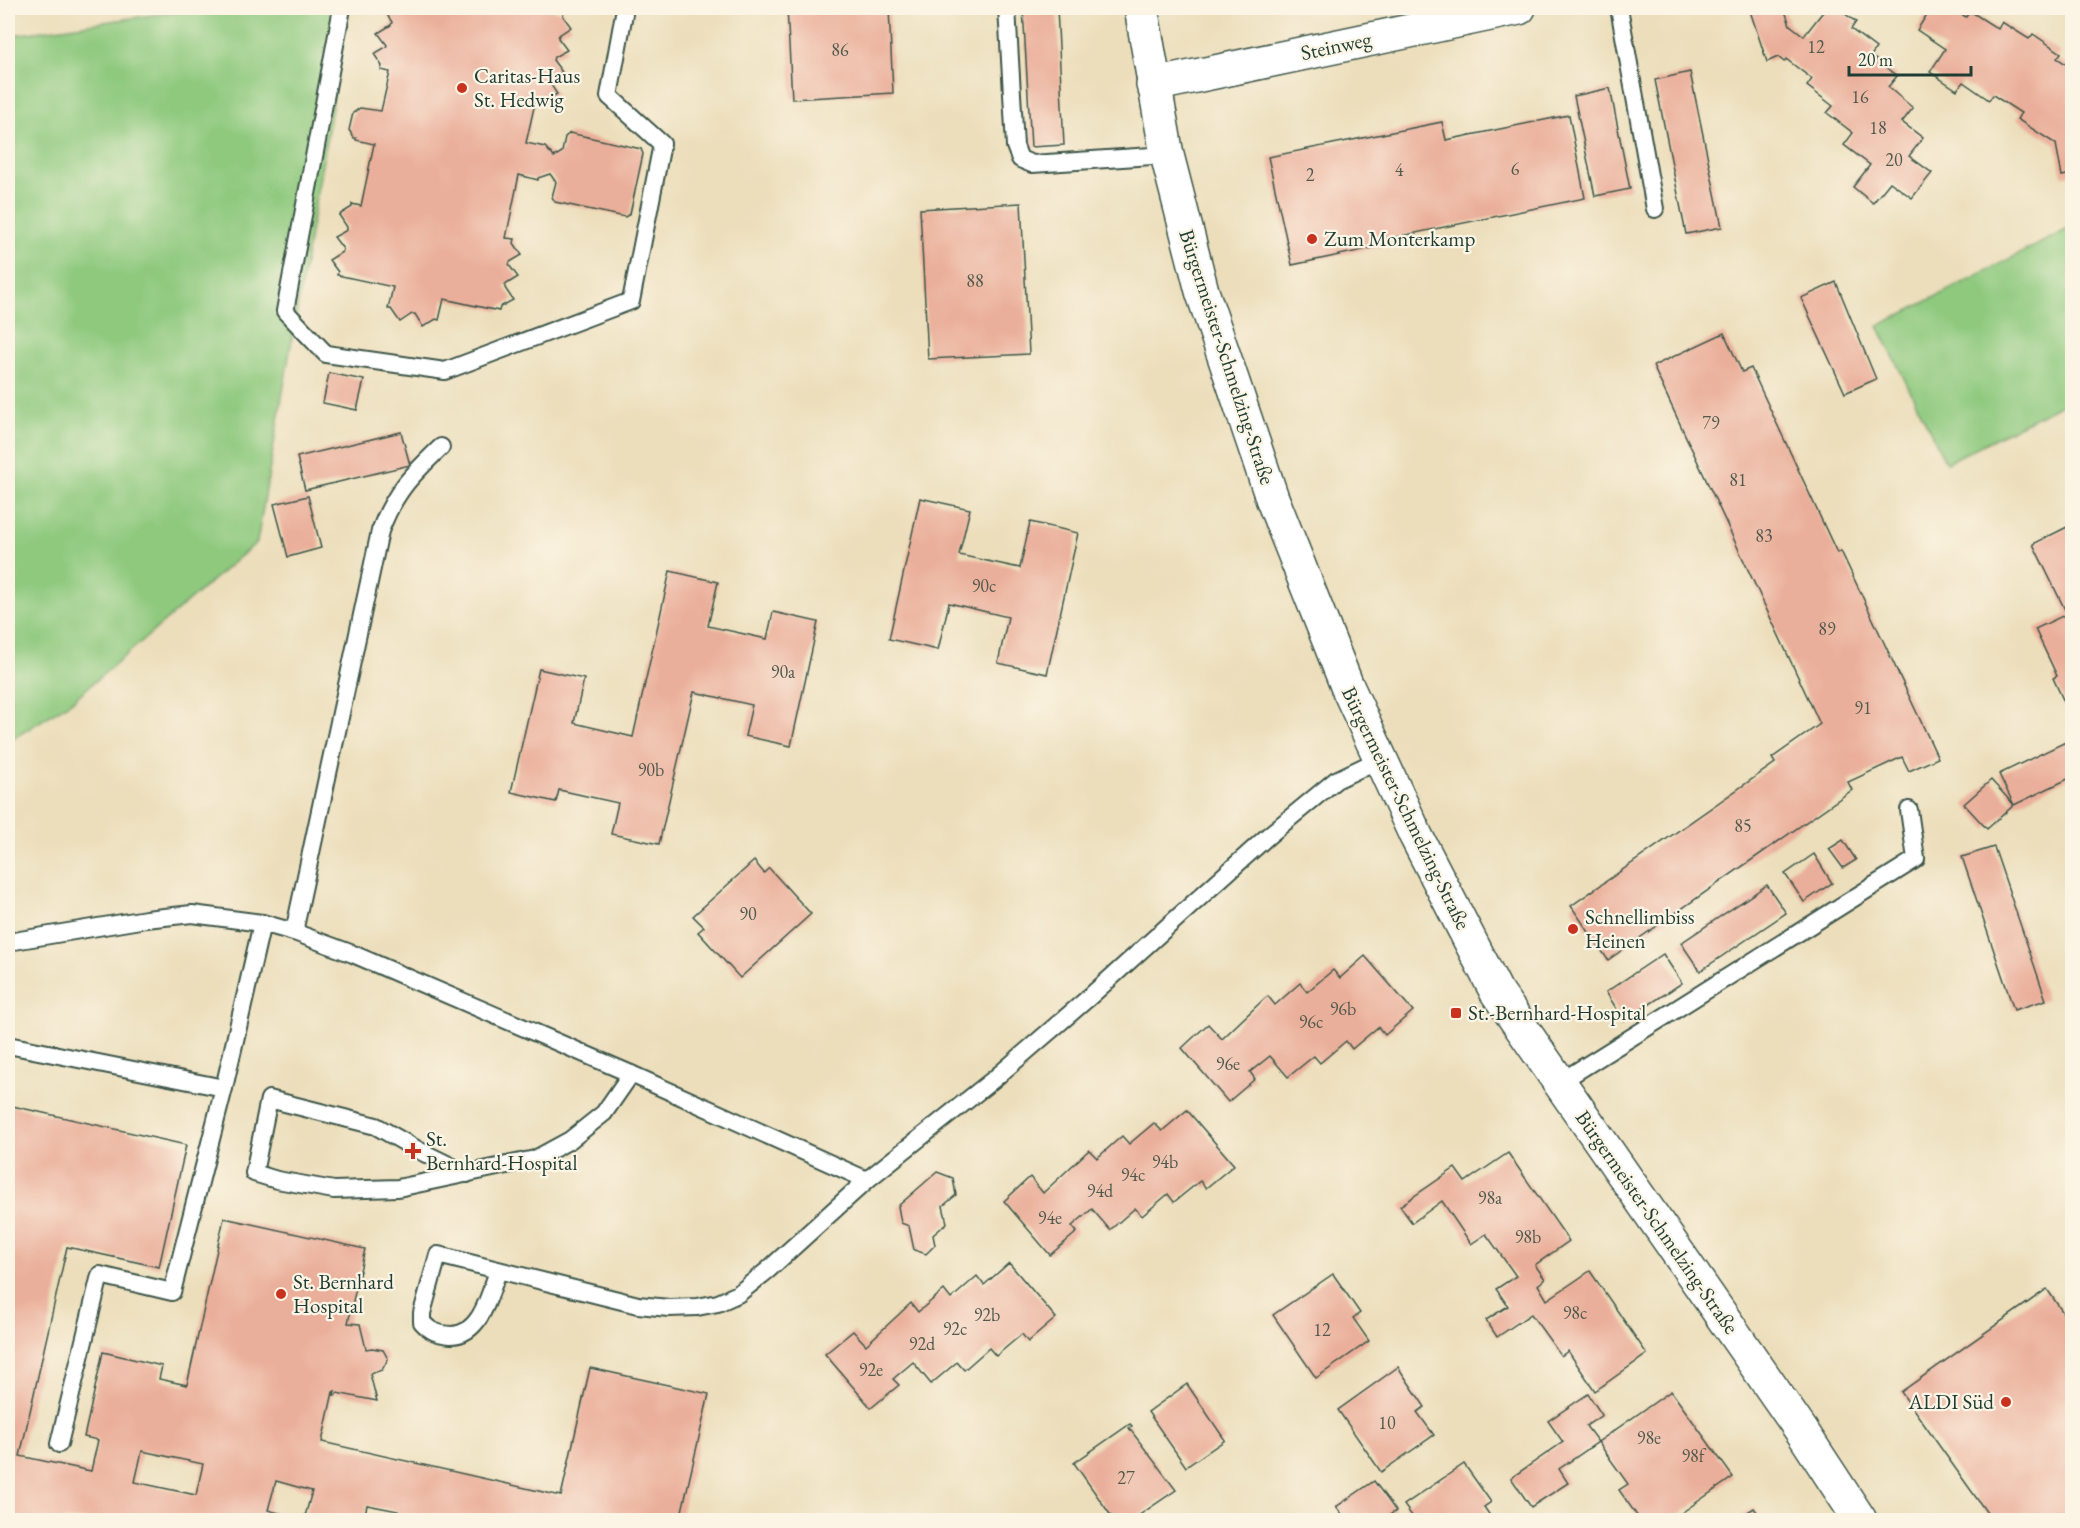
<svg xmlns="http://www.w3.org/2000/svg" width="2080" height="1528" font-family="'EB Garamond',serif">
	<rect width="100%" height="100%" fill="#fcf5e5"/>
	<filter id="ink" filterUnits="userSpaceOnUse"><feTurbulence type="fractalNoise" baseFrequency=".0167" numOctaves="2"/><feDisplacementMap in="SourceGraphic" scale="12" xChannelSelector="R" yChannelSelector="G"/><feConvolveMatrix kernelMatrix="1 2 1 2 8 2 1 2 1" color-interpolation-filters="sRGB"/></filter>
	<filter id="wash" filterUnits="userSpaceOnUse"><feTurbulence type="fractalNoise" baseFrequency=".008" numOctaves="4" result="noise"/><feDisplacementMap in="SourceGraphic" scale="24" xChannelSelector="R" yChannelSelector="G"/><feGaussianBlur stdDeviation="1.35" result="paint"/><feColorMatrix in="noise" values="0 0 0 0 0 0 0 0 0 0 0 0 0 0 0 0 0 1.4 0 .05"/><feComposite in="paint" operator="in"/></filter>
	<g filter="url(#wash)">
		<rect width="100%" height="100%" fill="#ecdebb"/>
		<!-- green -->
		<g fill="#8ec97e" stroke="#568359" stroke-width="1.5">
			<polygon points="201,8 349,8 257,542 71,702 8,742 8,36"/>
			<polygon points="2072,227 2072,399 1946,463 1878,326"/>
		</g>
		<g id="blocks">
			<!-- building -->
			<g fill="#eaaf9a" fill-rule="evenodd">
				<polygon points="388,8 541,8 564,12 563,16 571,27 559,35 558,38 567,50 554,57 553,60 562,72 549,80 549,82 557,94 544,102 544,105 535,103 526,143 545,147 554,157 562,152 565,137 570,133 641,149 643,154 630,214 625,217 555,202 552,197 556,182 550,174 538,178 538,180 519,175 506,238 515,239 514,243 522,255 510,262 509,265 518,277 505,285 505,288 513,300 500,307 499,311 444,299 439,320 436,319 423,327 415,314 412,314 400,322 391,309 388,309 393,287 337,275 338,272 329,260 342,252 343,249 334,237 347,230 347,227 339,215 352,207 352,204 361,206 374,144 356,140 356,138 354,138 349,130 353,113 360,108 381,111 390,72 381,70 382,66 374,54 386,47 387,45 378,33 391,25 392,22 384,10"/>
				<polygon points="787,8 889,8 893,93 792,99"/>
				<polygon points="1023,8 1057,8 1064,145 1031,147"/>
				<polygon points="1749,8 1784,8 1790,25 1804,36 1826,8 1837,8 1856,22 1851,29 1876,48 1871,56 1897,76 1888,87 1913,108 1902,122 1923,138 1909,156 1932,173 1912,198 1890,182 1873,203 1853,187 1870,165 1844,145 1853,133 1827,113 1833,106 1807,86 1812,79 1786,59 1784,62 1778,57 1767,62"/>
				<polygon points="1931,8 1951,8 1966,17 1970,11 1998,29 2002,22 2029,39 2033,34 2061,53 2057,58 2072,68 2072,94 2068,100 2072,103 2072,174 2062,176 2056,144 2017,119 2021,113 1993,95 1989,100 1963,82 1957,90 1930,72 1945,49 1917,30"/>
				<polygon points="1690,72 1722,227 1686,234 1655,80"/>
				<polygon points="1610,88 1630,189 1595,196 1574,96"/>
				<polygon points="1569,115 1585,198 1386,239 1387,245 1292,265 1268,157 1442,122 1446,140"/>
				<polygon points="1021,203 1029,354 928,359 920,209"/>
				<polygon points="1836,282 1876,379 1845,393 1801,298"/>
				<polygon points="1724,333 1742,372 1751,368 1837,553 1841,551 1938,758 1909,771 1902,757 1848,782 1852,790 1608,960 1571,906 1775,763 1772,758 1820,724 1653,366"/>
				<polygon points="329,373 364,380 357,410 323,403"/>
				<polygon points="401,432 410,465 305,490 297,457"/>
				<polygon points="308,496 321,548 288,557 274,504"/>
				<polygon points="920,498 970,509 959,555 1020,568 1030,522 1078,533 1047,674 998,663 1008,617 949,603 938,650 889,639"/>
				<polygon points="2072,521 2072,719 2053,678 2057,676 2035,629 2067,614 2033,544 2071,525 2070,522"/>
				<polygon points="670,571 718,582 708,626 767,639 773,612 818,622 791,746 745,736 752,705 694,692 659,844 611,834 618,803 559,790 556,802 511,792 539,669 584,679 574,723 633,737"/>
				<polygon points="2072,739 2072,777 2014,805 1987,829 1964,804 1991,780 2014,805 1999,774"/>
				<polygon points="1843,840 1856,860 1843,868 1829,849"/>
				<polygon points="1994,847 2046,1000 2014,1010 1962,857"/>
				<polygon points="1814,854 1832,883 1804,902 1785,874"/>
				<polygon points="754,861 764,873 769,868 811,914 740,978 698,932 704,927 693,916"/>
				<polygon points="1767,885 1786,913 1700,971 1681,943"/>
				<polygon points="1663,954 1682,983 1624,1021 1606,992"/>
				<polygon points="1365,956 1413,1011 1385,1035 1378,1027 1352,1049 1346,1041 1320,1063 1314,1056 1288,1077 1270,1056 1250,1072 1255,1079 1228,1102 1182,1048 1208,1024 1222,1039 1265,998 1268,996 1275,1005 1300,983 1307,992 1333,970 1340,978"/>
				<path d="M8,1105L186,1145L159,1267L67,1247L20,1456L91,1471L98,1440L84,1437L103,1352L162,1366L159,1379L187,1385L224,1218L365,1249L348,1323L360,1324L366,1349L372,1348L383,1350L388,1359L382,1370L370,1374L377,1401L337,1393L336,1395H334L335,1391L333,1392L322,1442L561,1496L590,1368L709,1394L680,1520H396L398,1511L367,1505L364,1520H304L312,1491L276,1481L268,1510L304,1520H8ZM142,1451L203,1464L196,1495L135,1482Z"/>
				<polygon points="1187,1110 1234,1165 1206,1188 1200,1181 1174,1202 1168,1194 1142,1216 1135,1208 1110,1230 1092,1209 1072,1226 1077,1232 1050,1255 1004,1201 1030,1177 1043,1193 1089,1150 1097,1158 1122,1136 1129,1144 1154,1123 1162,1131"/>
				<polygon points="1508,1153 1569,1241 1535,1265 1545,1279 1538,1285 1547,1300 1590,1271 1647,1354 1595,1391 1568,1351 1561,1356 1531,1314 1497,1337 1486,1320 1508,1306 1496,1289 1516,1276 1486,1234 1471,1244 1442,1201 1412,1223 1400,1206 1455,1168 1465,1182"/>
				<polygon points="937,1172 953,1178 956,1195 943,1206 947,1223 933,1235 935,1245 926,1254 914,1250 909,1226 901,1223 898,1206"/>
				<polygon points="1009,1263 1056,1318 1028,1342 1022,1334 996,1356 989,1348 964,1370 957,1362 931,1384 913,1362 893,1379 899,1385 871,1408 825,1354 853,1331 866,1345 911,1303 918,1312 944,1290 951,1299 977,1276 984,1285"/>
				<polygon points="1333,1274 1360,1313 1353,1318 1369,1341 1316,1378 1273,1315"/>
				<polygon points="2047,1289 2072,1326 2072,1520 1992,1520 1901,1392"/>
				<polygon points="1398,1367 1425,1407 1417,1412 1434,1435 1381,1472 1338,1410"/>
				<polygon points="1187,1384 1225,1440 1186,1467 1148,1412"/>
				<polygon points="1671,1391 1733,1477 1677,1516 1681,1520 1640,1520 1619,1490 1628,1484 1598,1442"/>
				<polygon points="1588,1394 1602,1415 1586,1426 1598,1442 1559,1469 1568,1483 1531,1507 1511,1478 1563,1442 1548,1421"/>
				<polygon points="1130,1424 1132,1426 1129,1428 1176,1490 1132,1520 1114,1520 1074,1463"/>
				<polygon points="1464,1464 1491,1502 1484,1507 1493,1520 1415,1520 1404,1505"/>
				<polygon points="1374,1481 1396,1511 1382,1520 1346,1520 1336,1507"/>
				<polygon points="1754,1508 1763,1520 1735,1520"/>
			</g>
		</g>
	</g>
	<g filter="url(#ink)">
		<use href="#blocks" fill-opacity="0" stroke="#3e5548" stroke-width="1.5"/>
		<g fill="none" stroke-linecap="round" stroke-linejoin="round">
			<!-- service casing -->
			<g stroke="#3e5548" stroke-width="20">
				<g id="service">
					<polyline points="342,8 285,311 326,354 445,371 631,301 662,144 609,96 625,8"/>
					<polyline points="1007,8 1015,146 1020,159 1032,164 1167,155"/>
					<polyline points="1619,8 1655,209"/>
					<path d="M294,932L380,531C395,491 411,476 441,447"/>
					<polyline points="8,942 146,919 192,914 262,923 294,932 353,954 631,1074 867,1180"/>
					<polyline points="8,1045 224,1088 172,1292 100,1275 59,1444"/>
					<polyline points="1560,1082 1916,859 1909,810"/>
					<polyline points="224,1088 262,923"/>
					<polyline points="467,1174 418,1150 376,1126 269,1099 254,1173 277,1180 334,1190 398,1188 535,1159 570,1140 604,1113 631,1074"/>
					<path d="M498,1271C490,1293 481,1335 451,1335C438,1334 431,1332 422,1322V1313L438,1255L638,1305L669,1308L697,1307L718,1303L738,1294L768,1270L867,1180L994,1079L1086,1000L1268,836L1336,780L1380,759"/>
				</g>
			</g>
			<!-- minor casing -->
			<g stroke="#3e5548" stroke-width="36">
				<g id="minor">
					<polyline points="1141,8 1167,155 1202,291 1272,498 1347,686 1416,836 1496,991 1803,1433 1860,1520"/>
					<polyline points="1153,85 1519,8"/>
				</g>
			</g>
			<!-- service -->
			<use href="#service" stroke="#fff" stroke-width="16"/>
			<!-- minor -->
			<use href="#minor" stroke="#fff" stroke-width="33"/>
		</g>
	</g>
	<!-- markers -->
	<g fill="#c8321e" stroke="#fcf5e5" stroke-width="2">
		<circle cx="462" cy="88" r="6"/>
		<circle cx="1312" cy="239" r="6"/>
		<circle cx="1573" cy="929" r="6"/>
		<rect x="1450" y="1007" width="12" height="12" rx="3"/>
		<path d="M410 1142h6v6h6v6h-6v6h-6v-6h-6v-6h6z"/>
		<circle cx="281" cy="1294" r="6"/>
		<circle cx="2006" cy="1402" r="6"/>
	</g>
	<g text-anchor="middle" stroke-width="4.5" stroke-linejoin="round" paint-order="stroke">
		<!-- number labels -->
		<g font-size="18" fill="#525a4e">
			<text x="1816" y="53">12</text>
			<text x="840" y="56">86</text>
			<text x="1860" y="103">16</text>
			<text x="1878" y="134">18</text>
			<text x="1894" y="166">20</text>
			<text x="1515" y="175">6</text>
			<text x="1399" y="176">4</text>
			<text x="1310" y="181">2</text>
			<text x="975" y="287">88</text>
			<text x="1711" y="429">79</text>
			<text x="1738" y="486">81</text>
			<text x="1764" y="542">83</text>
			<text x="984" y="592">90c</text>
			<text x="1827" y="635">89</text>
			<text x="783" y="678">90a</text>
			<text x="1863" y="714">91</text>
			<text x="651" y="776">90b</text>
			<text x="1743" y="832">85</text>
			<text x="748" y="920">90</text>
			<text x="1343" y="1015">96b</text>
			<text x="1311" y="1028">96c</text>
			<text x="1228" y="1070">96e</text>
			<text x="1165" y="1168">94b</text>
			<text x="1133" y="1181">94c</text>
			<text x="1100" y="1197">94d</text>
			<text x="1490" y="1204">98a</text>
			<text x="1050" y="1224">94e</text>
			<text x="1528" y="1243">98b</text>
			<text x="1575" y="1319">98c</text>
			<text x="987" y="1321">92b</text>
			<text x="955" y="1335">92c</text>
			<text x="1322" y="1336">12</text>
			<text x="922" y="1350">92d</text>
			<text x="871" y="1376">92e</text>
			<text x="1387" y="1429">10</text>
			<text x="1649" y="1444">98e</text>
			<text x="1693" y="1462">98f</text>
			<text x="1126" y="1484">27</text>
		</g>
		<!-- street labels -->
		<g font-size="21" fill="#1f3d34" stroke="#fcf5e5">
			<text transform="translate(1336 46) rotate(-12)" y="7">Steinweg</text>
			<text transform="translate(1227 357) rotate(72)" y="7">Bürgermeister-Schmelzing-Straße</text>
			<text transform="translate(1406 808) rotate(64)" y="7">Bürgermeister-Schmelzing-Straße</text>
			<text transform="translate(1657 1222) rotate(55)" y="7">Bürgermeister-Schmelzing-Straße</text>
		</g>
		<!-- poi labels -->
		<g font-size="21" fill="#1f3d34" stroke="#fcf5e5" text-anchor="start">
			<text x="474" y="83">Caritas-Haus<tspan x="474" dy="24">St. Hedwig</tspan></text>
			<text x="1324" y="246">Zum Monterkamp</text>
			<text x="1585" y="924">Schnellimbiss<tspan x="1585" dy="24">Heinen</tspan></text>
			<text x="1468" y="1020">St.-Bernhard-Hospital</text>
			<text x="426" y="1146">St.<tspan x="426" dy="24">Bernhard-Hospital</tspan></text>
			<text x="293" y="1289">St. Bernhard<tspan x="293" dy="24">Hospital</tspan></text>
			<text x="1994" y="1409" text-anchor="end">ALDI Süd</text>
		</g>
	</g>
	<!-- margin -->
	<rect width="2080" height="1528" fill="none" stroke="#fcf5e5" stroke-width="30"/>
	<!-- scale -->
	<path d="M1849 66v9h122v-9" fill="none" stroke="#1f3d34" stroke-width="3"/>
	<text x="1858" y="66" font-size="18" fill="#1f3d34" stroke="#fcf5e5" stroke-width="4.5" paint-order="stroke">20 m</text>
</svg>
